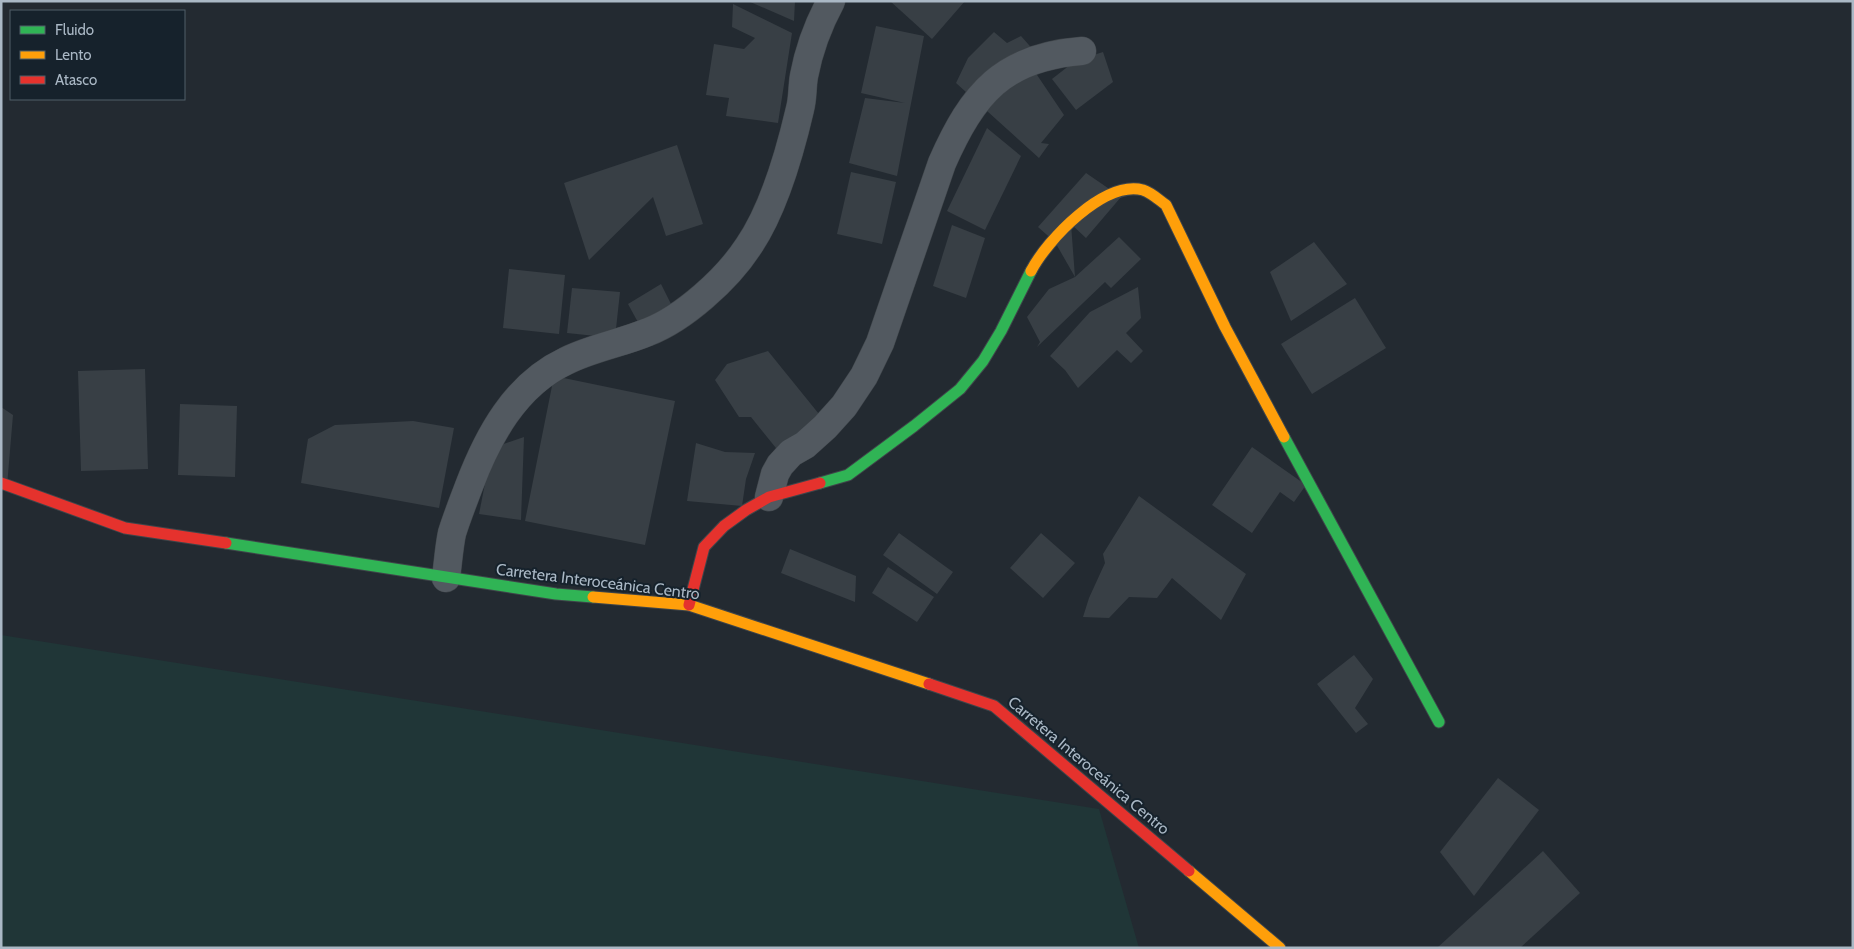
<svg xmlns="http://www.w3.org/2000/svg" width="1854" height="949" font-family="Cabin,sans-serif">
	<rect width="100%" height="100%" fill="#232a31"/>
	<!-- green -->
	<polygon fill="#203637" points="1,635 1099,809 1139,948 1,948"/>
	<!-- building -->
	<g fill="#383f45">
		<polygon points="748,1 795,1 794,21"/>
		<polygon points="890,1 965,1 932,39"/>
		<polygon points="733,4 792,33 778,123 726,116 729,98 706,95 714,44 744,49 755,38 732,27"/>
		<polygon points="876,26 924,36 897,176 849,163 865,98 905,103 861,93"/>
		<polygon points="994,32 1007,43 1021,36 1036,53 1033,69 1064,115 1041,143 1049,144 1039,158 956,83 968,58"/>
		<polygon points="1103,52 1113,82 1076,110 1052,79 1075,61"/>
		<polygon points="987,128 1021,156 985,230 947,211"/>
		<polygon points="677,145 703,224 666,236 653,197 589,260 564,183"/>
		<polygon points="851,172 896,182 882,244 837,234"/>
		<polygon points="1086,173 1121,197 1086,238 1071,224 1075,277 1119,237 1141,259 1111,288 1105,282 1037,347 1040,342 1027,317 1049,289 1075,277 1055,242 1038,227"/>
		<polygon points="952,225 985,238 966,298 933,286"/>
		<polygon points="1314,242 1347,284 1291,321 1270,272"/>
		<polygon points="509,269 565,275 559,334 503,328"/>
		<polygon points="661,284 675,312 640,326 628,304"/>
		<polygon points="1138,287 1141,318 1126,333 1143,351 1131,363 1117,350 1078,388 1065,370 1050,356 1090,312"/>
		<polygon points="572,288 620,292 615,338 567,333"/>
		<polygon points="1355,298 1386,348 1312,394 1281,344"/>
		<polygon points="768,351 823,419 780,453 751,417 739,417 715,380 727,364"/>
		<polygon points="145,369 148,469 81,471 78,371"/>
		<polygon points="554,376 675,401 645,545 525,521"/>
		<polygon points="180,404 237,406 235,477 178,475"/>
		<polygon points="1,407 13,415 7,486 1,483"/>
		<polygon points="413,421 454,428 439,508 301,483 308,439 335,425"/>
		<polygon points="524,437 521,520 479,514 492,448"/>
		<polygon points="696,443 725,452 755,453 746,479 742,506 687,501"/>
		<polygon points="1252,447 1306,485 1294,502 1280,492 1252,533 1212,505"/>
		<polygon points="1139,496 1246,574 1221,620 1172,578 1157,598 1129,597 1109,618 1083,617 1089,598 1105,563 1103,554"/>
		<polygon points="899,533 953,572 937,594 883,555"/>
		<polygon points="1041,533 1075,563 1043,598 1010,568"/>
		<polygon points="790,549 856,576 855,602 781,573"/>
		<polygon points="888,567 934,597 917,622 872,593"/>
		<polygon points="1354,655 1373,679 1355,708 1368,724 1356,733 1317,684"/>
		<polygon points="1498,778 1539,810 1474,896 1440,852"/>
		<polygon points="1543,851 1580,893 1520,948 1437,948"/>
	</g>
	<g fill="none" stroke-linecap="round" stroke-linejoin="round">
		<!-- street casing -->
		<g stroke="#3f454a" stroke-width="29">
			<g id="street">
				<path d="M769,497L775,474L780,465L791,453L805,445L825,427L844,406L864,376L880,343L942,163C973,93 1003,57 1082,51"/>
				<path d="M446,578C448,563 449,547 452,533C457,517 463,502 469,486C488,436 515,385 566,361C592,348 622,343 648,332C684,318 727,279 748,247C773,211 790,152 800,109C803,98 802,87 804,76C809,49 818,25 831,1"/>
			</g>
		</g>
		<!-- fast casing -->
		<g stroke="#3f454a" stroke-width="13">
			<g id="fast">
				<polyline points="1284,437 1439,722"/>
				<polyline points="820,483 848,475 914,426 960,389 983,361 1001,331 1031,271"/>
				<polyline points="226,543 556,594 593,597"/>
			</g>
		</g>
		<!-- slow casing -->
		<g stroke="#3f454a" stroke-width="13">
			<g id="slow">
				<path d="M1031,271C1047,240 1104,180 1143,190C1152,193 1159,200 1166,205L1225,327L1284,437"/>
				<polyline points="593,597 689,605 929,684"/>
				<polyline points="1189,871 1280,948"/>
			</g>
		</g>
		<!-- jam casing -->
		<g stroke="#3f454a" stroke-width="13">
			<g id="jam">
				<polyline points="1,483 125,528 226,543"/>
				<polyline points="689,605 704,547 724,526 746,510 769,497 820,483"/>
				<polyline points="929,684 994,706 1189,871"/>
			</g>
		</g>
		<!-- street -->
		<use href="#street" stroke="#525960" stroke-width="28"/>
		<!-- fast -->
		<use href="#fast" stroke="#30b455" stroke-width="11"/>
		<!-- slow -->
		<use href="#slow" stroke="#ff9f0a" stroke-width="11"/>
		<!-- jam -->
		<use href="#jam" stroke="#e5322d" stroke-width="11"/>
	</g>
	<g text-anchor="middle" stroke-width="4" stroke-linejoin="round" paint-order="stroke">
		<!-- street labels -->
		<g font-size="16" fill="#aab8c5" stroke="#16222c">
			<text transform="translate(598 581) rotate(7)" y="6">Carretera Interoceánica Centro</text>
			<text transform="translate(1089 765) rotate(40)" y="6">Carretera Interoceánica Centro</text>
		</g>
	</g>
	<!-- border -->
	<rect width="1854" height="949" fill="none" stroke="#aab8c5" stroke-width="5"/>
	<!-- legend -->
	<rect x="10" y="10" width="175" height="90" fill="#16222c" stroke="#515e69"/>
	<rect x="20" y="26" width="25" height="8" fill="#30b455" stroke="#515e69"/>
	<text x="55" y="35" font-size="15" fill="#aab8c5">Fluido</text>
	<rect x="20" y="51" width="25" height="8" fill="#ff9f0a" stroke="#515e69"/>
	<text x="55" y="60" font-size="15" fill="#aab8c5">Lento</text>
	<rect x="20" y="76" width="25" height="8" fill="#e5322d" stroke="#515e69"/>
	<text x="55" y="85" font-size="15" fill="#aab8c5">Atasco</text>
</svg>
